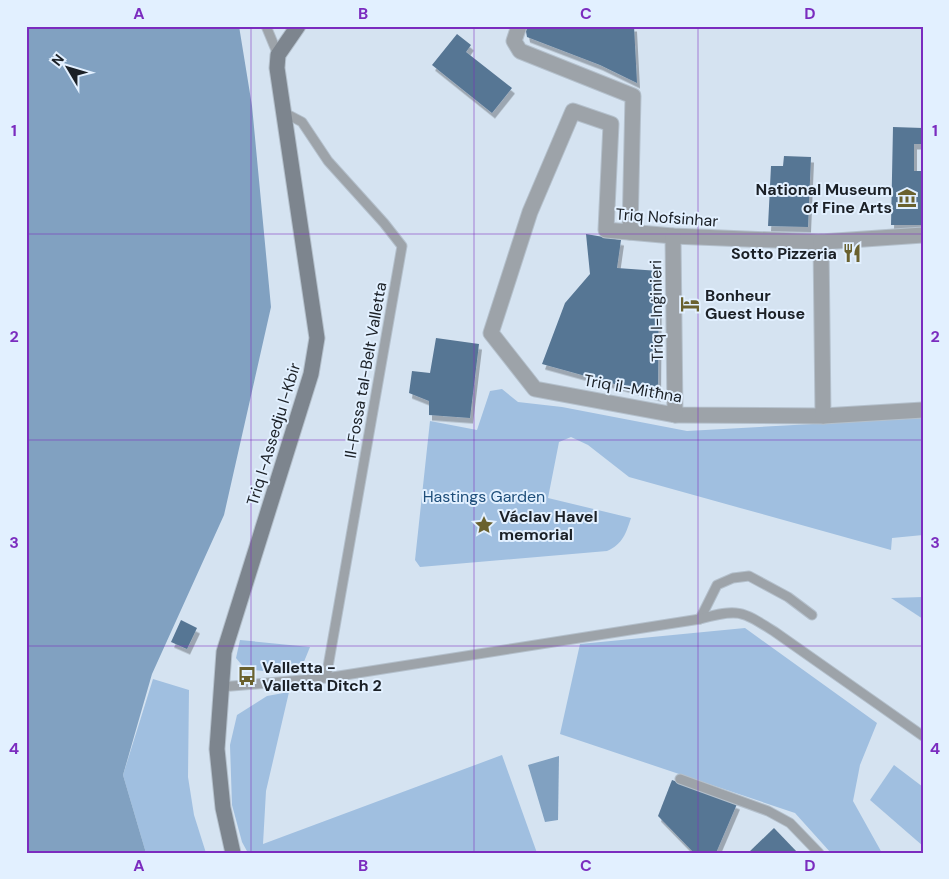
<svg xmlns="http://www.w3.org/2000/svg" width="949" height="879" font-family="'DM Sans',sans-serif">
	<defs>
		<filter id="shadow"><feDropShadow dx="3" dy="5.5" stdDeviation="0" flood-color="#0004"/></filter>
	</defs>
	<rect width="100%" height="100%" fill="#d5e3f1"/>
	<!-- green -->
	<g fill="#a0bfe0">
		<path d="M502,389L518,402L562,407L687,431L923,418V535L892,538L891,550L629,477L588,445L571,437L559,442L548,498L631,518C626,533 623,544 607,551L420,567L415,560L430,421L477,430L490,391Z"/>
		<polygon points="923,597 923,619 891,598"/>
		<polygon points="745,628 877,723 860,765 853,801 882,853 831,853 795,813 560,734 580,644"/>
		<polygon points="240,640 310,647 301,669 273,672 245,669 236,658"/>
		<polygon points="153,679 189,690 188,777 194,815 206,853 146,853 123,775"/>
		<polygon points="289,692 266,791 263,844 502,755 537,853 248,853 242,842 232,805 230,745 237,715 267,696"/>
		<polygon points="894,765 923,787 923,846 870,800"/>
	</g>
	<!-- water -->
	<g fill="#81a1c1">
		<polygon points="26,26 239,26 252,106 271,307 224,515 152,674 123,775 146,853 26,853"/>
		<polygon points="559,756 558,820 545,822 528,765"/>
	</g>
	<!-- building -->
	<g fill="#577694" filter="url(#shadow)">
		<polygon points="525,26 634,26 637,83 600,65 527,37"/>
		<polygon points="457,34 471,45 466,52 512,88 492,113 432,65"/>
		<polygon points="893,127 923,128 923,144 914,144 914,171 923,171 923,225 891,225"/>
		<polygon points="784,156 811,157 808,227 768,226 771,166 783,166"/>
		<polygon points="586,234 621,240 617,268 659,271 658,396 542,364 565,303 590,274"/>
		<polygon points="436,338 479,344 470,418 429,415 429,401 409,393 412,371 430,373"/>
		<polygon points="181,620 197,628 187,649 171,642"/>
		<polygon points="672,780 737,804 716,853 694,853 658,816"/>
		<polygon points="774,828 798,853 748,853"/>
	</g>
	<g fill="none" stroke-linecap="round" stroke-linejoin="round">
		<!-- lane casing -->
		<g stroke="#b4c0cc" stroke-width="11">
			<g id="lane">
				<polyline points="266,26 278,55"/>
				<polyline points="283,112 302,122 328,161 384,223 402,246 326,678"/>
				<polyline points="700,619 717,585 733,578 749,576 788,597 812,615"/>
				<path d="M220,687L326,678L700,619C739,608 742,611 775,632L923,736"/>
				<polyline points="680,779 768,811 790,823 819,853"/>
			</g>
		</g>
		<!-- street casing -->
		<g stroke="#b4c0cc" stroke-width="17">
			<g id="street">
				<polyline points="519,26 514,41 520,51 633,96 630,232"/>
				<polyline points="923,235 821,242 673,236 606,230 611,124 573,111 530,212 491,333 535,389 675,415 823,416 923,410"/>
				<polyline points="673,236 675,415"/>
				<polyline points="821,242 823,416"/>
			</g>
		</g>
		<!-- secondary casing -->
		<g stroke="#b4c0cc" stroke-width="17">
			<polyline id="secondary" points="233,853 223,808 217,749 224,652 311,374 317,338 277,68 278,55 298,26"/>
		</g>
		<!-- lane -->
		<use href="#lane" stroke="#9da3a9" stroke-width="9"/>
		<!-- street -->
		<use href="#street" stroke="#9da3a9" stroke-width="15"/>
		<!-- secondary -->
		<use href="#secondary" stroke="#7d858e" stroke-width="15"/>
	</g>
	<!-- grid -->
	<path fill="none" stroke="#7b2cbf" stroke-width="1" stroke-opacity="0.55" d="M251,26V853M474,26V853M698,26V853M26,234H923M26,440H923M26,646H923"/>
	<!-- icons -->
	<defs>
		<g id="museum-bare" transform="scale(1.5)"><path d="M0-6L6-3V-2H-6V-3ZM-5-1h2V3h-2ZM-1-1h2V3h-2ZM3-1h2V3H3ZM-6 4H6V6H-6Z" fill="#6a612e" stroke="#e2f0ff" stroke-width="2.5" paint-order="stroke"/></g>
		<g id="restaurant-bare" transform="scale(1.5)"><path d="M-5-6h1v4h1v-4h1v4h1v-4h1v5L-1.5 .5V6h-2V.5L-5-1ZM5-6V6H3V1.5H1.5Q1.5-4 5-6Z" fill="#6a612e" stroke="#e2f0ff" stroke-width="2.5" paint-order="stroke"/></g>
		<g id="hotel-bare" transform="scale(1.5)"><path d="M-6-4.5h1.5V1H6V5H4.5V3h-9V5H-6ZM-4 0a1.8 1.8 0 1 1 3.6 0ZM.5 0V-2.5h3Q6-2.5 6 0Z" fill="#6a612e" stroke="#e2f0ff" stroke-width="2.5" paint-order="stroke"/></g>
		<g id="sight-bare" transform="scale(1.5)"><path d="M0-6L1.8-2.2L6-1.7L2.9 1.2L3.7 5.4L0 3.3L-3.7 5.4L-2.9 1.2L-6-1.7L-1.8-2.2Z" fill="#6a612e" stroke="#e2f0ff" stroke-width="2.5" paint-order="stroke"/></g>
		<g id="bus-bare" transform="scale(1.5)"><path d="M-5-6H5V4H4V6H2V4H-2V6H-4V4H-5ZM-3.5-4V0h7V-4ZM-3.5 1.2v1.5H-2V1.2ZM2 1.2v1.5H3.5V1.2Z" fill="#6a612e" stroke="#e2f0ff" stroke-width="2.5" paint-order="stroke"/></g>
	</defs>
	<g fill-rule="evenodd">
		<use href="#museum-bare" x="907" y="198"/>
		<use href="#restaurant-bare" x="852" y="253"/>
		<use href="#hotel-bare" x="690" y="304"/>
		<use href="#sight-bare" x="484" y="525"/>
		<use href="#bus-bare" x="247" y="676"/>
	</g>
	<g text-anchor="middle" stroke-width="4" stroke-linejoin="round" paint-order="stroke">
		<!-- poi labels -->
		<g font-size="16" font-weight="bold" fill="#1b2026" stroke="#e2f0ff" text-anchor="start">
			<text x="892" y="195" text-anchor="end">National Museum<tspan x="892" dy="18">of Fine Arts</tspan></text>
			<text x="837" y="259" text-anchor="end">Sotto Pizzeria</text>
			<text x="705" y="301">Bonheur<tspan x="705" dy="18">Guest House</tspan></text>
			<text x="499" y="522">Václav Havel<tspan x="499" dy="18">memorial</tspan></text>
			<text x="262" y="673">Valletta -<tspan x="262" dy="18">Valletta Ditch 2</tspan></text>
		</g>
		<!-- street labels -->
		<g font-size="16" fill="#1b2026" stroke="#e2f0ff">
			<text transform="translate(667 217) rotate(4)" y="6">Triq Nofsinhar</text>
			<text transform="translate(656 311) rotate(-91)" y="6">Triq l-Inġinieri</text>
			<text transform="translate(365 370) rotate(-80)" y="6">Il-Fossa tal-Belt Valletta</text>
			<text transform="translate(633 388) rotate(10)" y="6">Triq il-Mitħna</text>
			<text transform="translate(273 434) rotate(-73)" y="6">Triq l-Assedju l-Kbir</text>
		</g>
		<!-- park labels -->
		<g font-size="16" fill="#1e4e7a" stroke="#e2f0ff">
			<text x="484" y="502">Hastings Garden</text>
		</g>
	</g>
	<!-- border -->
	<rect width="949" height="879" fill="none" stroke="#e2f0ff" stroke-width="55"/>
	<!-- north arrow -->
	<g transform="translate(68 68) rotate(308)" stroke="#e2f0ff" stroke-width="4" paint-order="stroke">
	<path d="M0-4L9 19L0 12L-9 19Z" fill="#1b2026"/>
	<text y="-8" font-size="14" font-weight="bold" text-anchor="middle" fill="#1b2026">N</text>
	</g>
	<rect x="28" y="28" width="894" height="824" fill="none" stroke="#7b2cbf" stroke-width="2"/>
	<g font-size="16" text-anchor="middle" font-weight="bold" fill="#7b2cbf">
		<text x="139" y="19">A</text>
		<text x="363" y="19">B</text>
		<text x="586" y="19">C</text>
		<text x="810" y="19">D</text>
		<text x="14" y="136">1</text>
		<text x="935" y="136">1</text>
		<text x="14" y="342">2</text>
		<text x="935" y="342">2</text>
		<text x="14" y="548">3</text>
		<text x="935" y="548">3</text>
		<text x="14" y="754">4</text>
		<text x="935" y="754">4</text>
		<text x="139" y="871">A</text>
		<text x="363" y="871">B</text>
		<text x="586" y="871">C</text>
		<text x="810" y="871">D</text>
	</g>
</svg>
